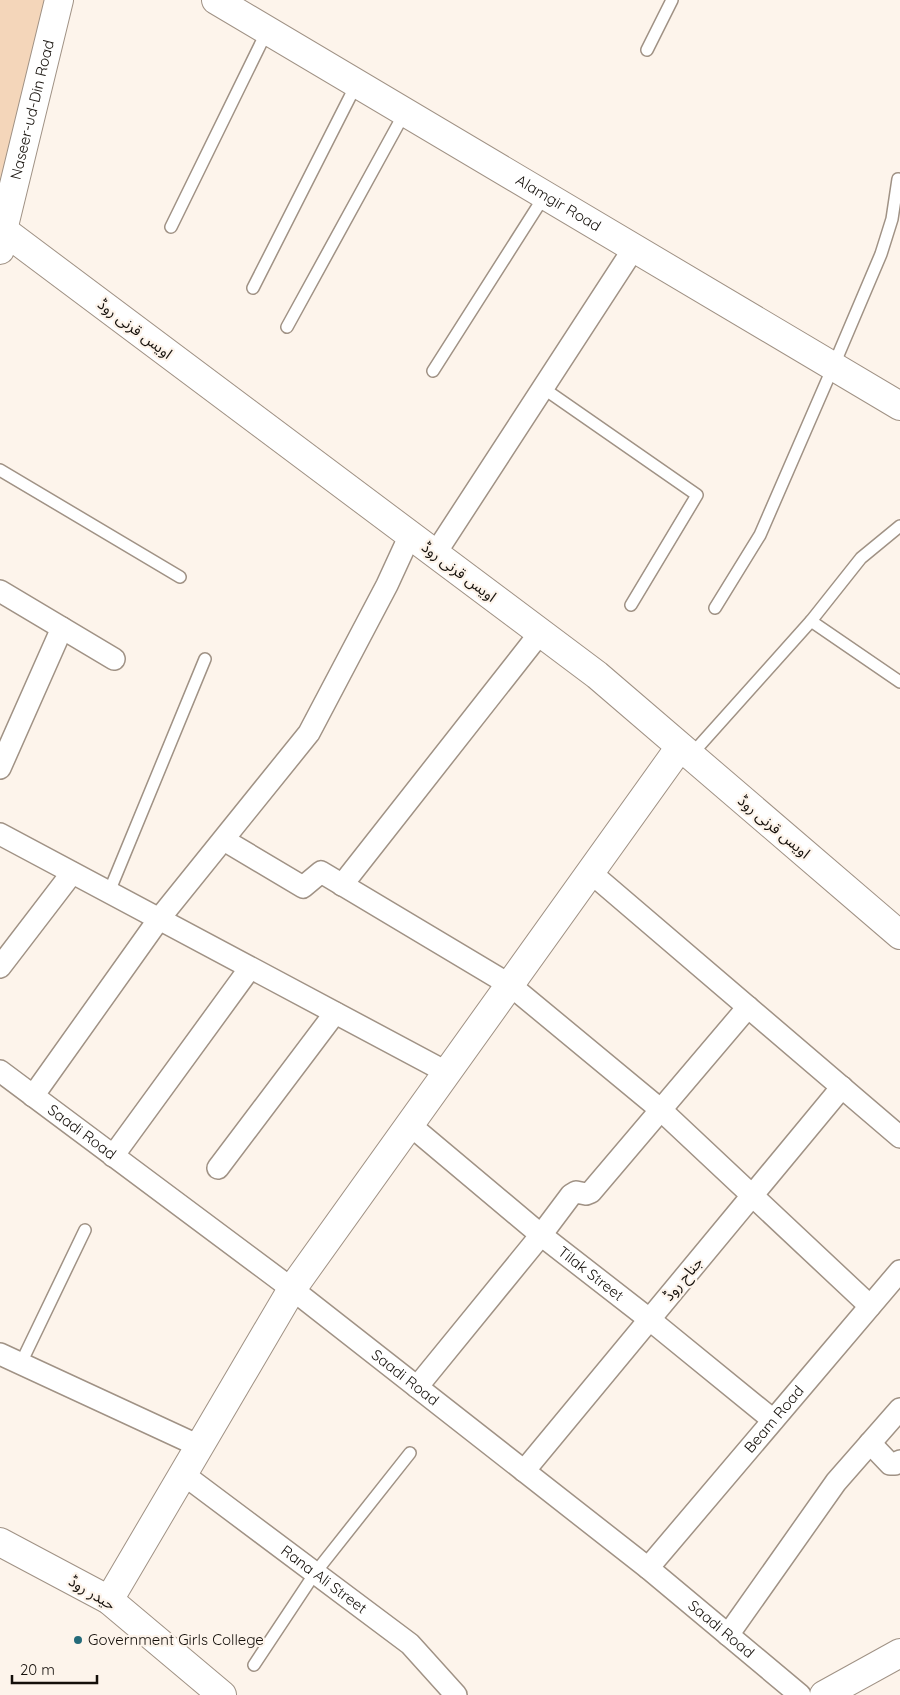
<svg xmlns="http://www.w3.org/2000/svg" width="900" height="1695" font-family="Quicksand,'Noto Sans Arabic',sans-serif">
	<rect width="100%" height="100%" fill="#fdf4eb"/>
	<!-- green -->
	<polygon fill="#f4d6ba" points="0,0 59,0 0,250"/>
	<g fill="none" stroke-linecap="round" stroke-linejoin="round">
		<!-- service casing -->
		<g stroke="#a09285" stroke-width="14">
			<g id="service">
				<polyline points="647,50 672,0"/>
				<polyline points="171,227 267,31"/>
				<polyline points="253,288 357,83"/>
				<polyline points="287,327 405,112"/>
				<polyline points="433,371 545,195"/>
				<polyline points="543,388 697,495 631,605"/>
				<polyline points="0,470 180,577"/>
				<polyline points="715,608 760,535 833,367 881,254 892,219 898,179"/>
				<polyline points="811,621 900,682"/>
				<polyline points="691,755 811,621 861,558 900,526"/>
				<polyline points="109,892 205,659"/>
				<polyline points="21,1363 85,1230"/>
				<polyline points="254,1665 315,1573 410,1453"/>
			</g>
		</g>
		<!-- minor casing -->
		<g stroke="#a09285" stroke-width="24">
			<g id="minor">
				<polyline points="435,554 634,248"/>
				<polyline points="0,591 114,659"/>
				<polyline points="0,768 62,628"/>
				<polyline points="0,834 448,1073"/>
				<polyline points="224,840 303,887 321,872 510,985 661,1110 870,1306"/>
				<polyline points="590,872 900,1137"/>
				<polyline points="342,885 540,633"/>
				<polyline points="0,967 72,873"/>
				<path id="s1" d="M0,1071L292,1289L648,1568L800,1695"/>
				<polyline points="33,1096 159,919 309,733 387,585 410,535"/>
				<path id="s2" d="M410,1125L541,1235L649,1319L773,1420"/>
				<polyline points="113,1156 250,968"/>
				<polyline points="218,1168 335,1013"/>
				<polyline points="0,1354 199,1446"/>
				<polyline points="417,1387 541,1235 571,1195 576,1192 586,1194 591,1192 748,1007"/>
				<polyline points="870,1443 890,1464 895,1464 900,1461"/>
				<polyline points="524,1471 842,1087"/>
				<path id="s3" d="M183,1474L410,1644L456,1695"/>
				<path id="s4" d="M648,1568L900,1271"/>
				<polyline points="728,1635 836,1482 900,1409"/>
			</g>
		</g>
		<!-- tertiary casing -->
		<g stroke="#a09285" stroke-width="30">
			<g id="tertiary">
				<path id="s5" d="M216,0L900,406"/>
				<polyline points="3,230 597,675 900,935"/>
				<polyline points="109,1600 292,1289 680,747"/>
			</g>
		</g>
		<!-- secondary casing -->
		<g stroke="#a09285" stroke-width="30">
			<g id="secondary">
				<path id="s6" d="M0,250L3,230L59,0"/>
				<polyline points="0,1542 109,1600 222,1695"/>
				<polyline points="824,1695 900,1653"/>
			</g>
		</g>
		<!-- service -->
		<use href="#service" stroke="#fff" stroke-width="11"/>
		<!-- minor -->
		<use href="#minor" stroke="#fff" stroke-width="21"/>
		<!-- tertiary -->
		<use href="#tertiary" stroke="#fff" stroke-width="28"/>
		<!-- secondary -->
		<use href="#secondary" stroke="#fff" stroke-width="28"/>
	</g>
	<!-- markers -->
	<circle fill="#246a79" stroke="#fdf4eb" stroke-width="2" cx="78" cy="1640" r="5"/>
	<g text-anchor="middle" stroke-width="4.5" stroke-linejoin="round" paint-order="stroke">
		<!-- street labels -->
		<g font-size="15" fill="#140f0a" stroke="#fdf4eb">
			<text dy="5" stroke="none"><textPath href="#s6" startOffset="144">Naseer-ud-Din Road</textPath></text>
			<text dy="5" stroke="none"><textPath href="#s5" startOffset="398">Alamgir Road</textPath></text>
			<text transform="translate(135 329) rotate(37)" y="5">اویس قرنی روڈ</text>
			<text transform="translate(459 572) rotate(37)" y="5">اویس قرنی روڈ</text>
			<text transform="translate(774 827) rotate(40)" y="5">اویس قرنی روڈ</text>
			<text dy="5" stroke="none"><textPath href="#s1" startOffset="102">Saadi Road</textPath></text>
			<text dy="5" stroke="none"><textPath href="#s2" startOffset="234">Tilak Street</textPath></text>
			<text transform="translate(683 1279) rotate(-50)" y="5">جناح روڈ</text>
			<text dy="5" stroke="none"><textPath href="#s1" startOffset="508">Saadi Road</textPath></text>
			<text dy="5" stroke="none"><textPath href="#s4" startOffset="195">Beam Road</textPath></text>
			<text dy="5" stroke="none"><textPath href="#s3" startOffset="176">Rana Ali Street</textPath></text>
			<text transform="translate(92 1593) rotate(31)" y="5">حیدر روڈ</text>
			<text dy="5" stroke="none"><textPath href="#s1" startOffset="912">Saadi Road</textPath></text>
		</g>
		<!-- poi labels -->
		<g font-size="15" fill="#140f0a" stroke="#fdf4eb" text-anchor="start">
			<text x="88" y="1645">Government Girls College</text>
		</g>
	</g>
	<!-- scale -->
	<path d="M12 1675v8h85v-8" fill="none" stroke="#140f0a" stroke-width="2.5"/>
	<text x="20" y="1675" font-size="15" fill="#140f0a" stroke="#fdf4eb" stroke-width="4" paint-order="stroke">20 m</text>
</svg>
